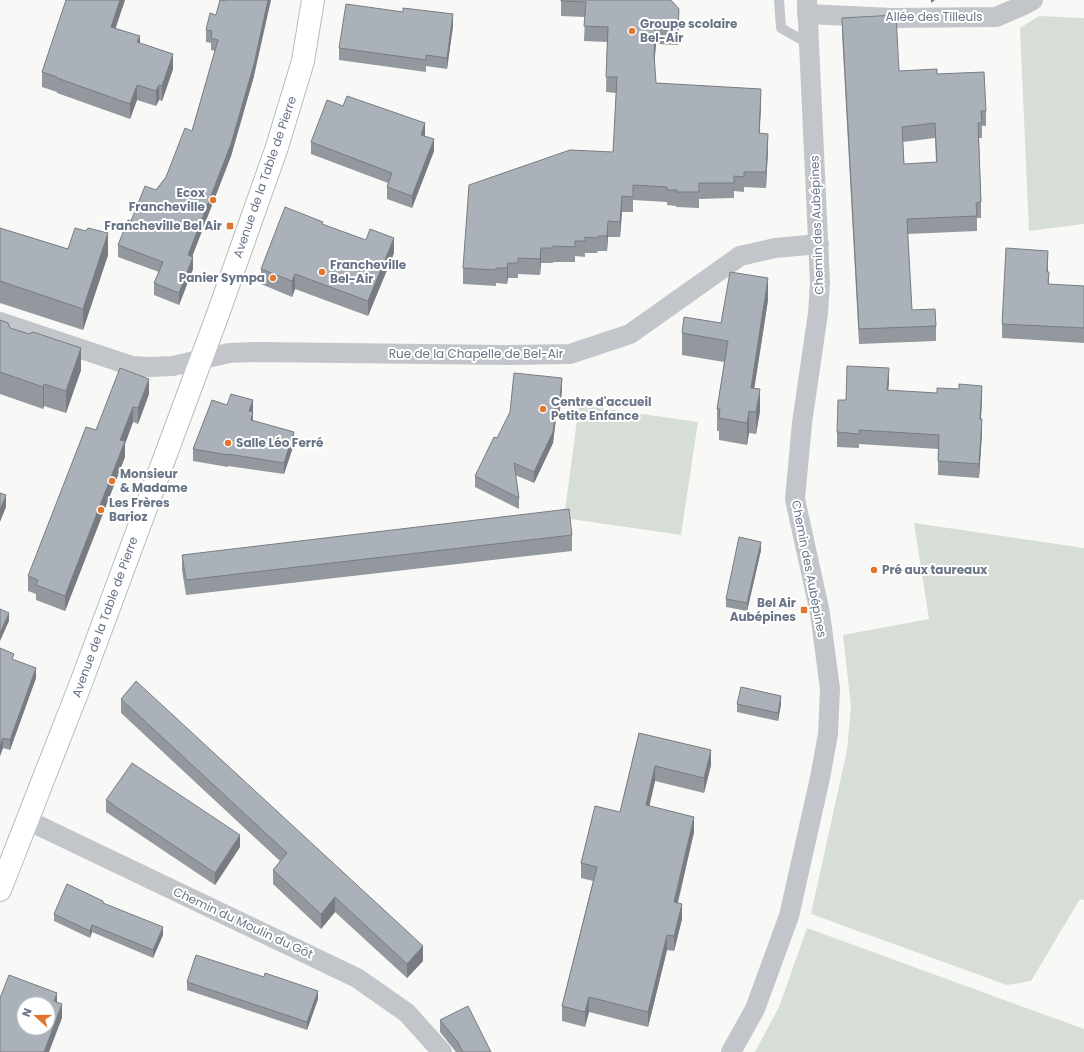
<svg xmlns="http://www.w3.org/2000/svg" width="1084" height="1052" font-family="Poppins,sans-serif">
	<rect width="100%" height="100%" fill="#f8f9f6"/>
	<!-- green -->
	<g fill="#d7ded6">
		<polygon points="1039,16 1084,18 1084,224 1029,231 1020,28"/>
		<polygon points="579,405 698,422 681,535 564,518"/>
		<polygon points="914,523 1084,548 1084,900 1080,899 1031,981 1007,985 811,914 847,750 851,707 843,635 929,619"/>
		<polygon points="807,928 1084,1029 1084,1052 755,1052 779,1007"/>
	</g>
	<g fill="none" stroke-linecap="round" stroke-linejoin="round">
		<!-- secondary casing -->
		<g stroke="#b7bbc1" stroke-width="24">
			<polyline id="secondary" points="0,890 81,683 218,314 277,147 303,61 313,0"/>
		</g>
		<!-- lane -->
		<polyline stroke="#c2c5ca" stroke-width="10" points="779,0 781,28 809,44"/>
		<!-- street -->
		<g stroke="#c2c5ca" stroke-width="20">
			<polyline points="807,14 892,18 996,17 1024,5 1033,0"/>
			<polyline points="0,322 132,366 149,367 173,366 229,353 258,352 508,355 570,354 630,334 740,256 775,248 819,244"/>
			<polyline points="27,820 357,978 407,1013 442,1052"/>
			<polyline points="731,1052 755,1009 789,916 820,778 828,734 830,689 820,613 795,499 802,423 818,313 820,283 807,0"/>
		</g>
		<!-- secondary -->
		<use href="#secondary" stroke="#fff" stroke-width="22"/>
	</g>
	<!-- wall -->
	<g fill="#93989f" fill-rule="evenodd">
		<polygon points="66,0 125,0 115,28 140,43 173,69 162,101 159,100 156,106 137,100 130,119 57,93 57,92 42,87 42,72"/>
		<polygon points="561,0 671,0 679,24 678,45 656,44 654,61 656,83 761,105 759,133 768,149 766,188 744,187 744,192 734,191 734,198 699,199 699,208 676,207 676,206 667,205 667,202 633,200 633,212 622,212 620,237 608,237 607,251 598,251 597,253 585,253 585,257 575,256 575,262 553,262 553,263 541,263 540,275 518,274 518,278 508,278 507,284 496,283 496,286 463,284 463,268 613,152 616,93 606,92 607,42 584,41 585,17 561,16"/>
		<polygon points="403,12 453,26 447,69 426,66 426,72 339,60 339,48"/>
		<polygon points="216,15 254,76 231,156 192,257 193,269 179,305 154,295 154,283 159,272 118,257 118,245 131,221 166,177 192,131 215,51 211,50 211,43 206,42 206,30"/>
		<path d="M842,18L899,71L937,74L986,111V126H982V138H979L981,202V218H977V231L907,234L912,310L936,326V341L859,344L842,33ZM935,138L936,163L904,164L903,142Z"/>
		<polygon points="425,135 425,136 434,151 412,208 387,199 387,187 388,183 311,154 311,142"/>
		<polygon points="323,225 394,253 368,316 295,289 292,297 261,284 261,269"/>
		<polygon points="0,228 68,249 108,255 83,330 0,303"/>
		<polygon points="1048,265 1048,272 1049,284 1084,286 1084,343 1002,338 1002,324"/>
		<polygon points="768,300 754,388 760,411 756,434 749,433 747,445 719,440 719,431 717,431 717,409 724,362 682,355 682,333 721,323"/>
		<polygon points="0,320 10,328 81,370 66,413 44,406 43,409 0,394"/>
		<polygon points="889,382 888,390 982,400 981,419 982,433 979,478 938,475 938,449 859,444 859,448 837,447 837,432 846,400"/>
		<polygon points="562,389 559,419 556,418 553,443 534,483 515,475 519,498 519,509 475,487 475,476 497,438"/>
		<polygon points="149,394 138,424 133,422 125,444 125,457 65,611 36,600 36,594 28,591 28,576 96,430"/>
		<polygon points="252,412 253,421 294,444 284,474 228,466 228,467 193,461 193,449"/>
		<polygon points="572,535 572,551 186,595 182,570 182,555"/>
		<polygon points="761,550 747,611 726,607 726,599"/>
		<polygon points="0,648 36,678 10,750 3,748 0,756"/>
		<polygon points="121,699 423,961 407,978 335,912 321,929 273,884 273,870 280,861 121,713"/>
		<polygon points="737,704 781,704 778,721 737,712"/>
		<polygon points="639,733 711,765 704,793 655,781 649,806 694,832 678,903 682,919 674,951 667,950 648,1027 589,1012 585,1027 562,1021 562,1006 593,881 581,878 581,863 620,812"/>
		<polygon points="106,800 240,847 215,885 106,812"/>
		<polygon points="103,903 163,935 153,958 92,932 90,938 54,921 54,914"/>
		<polygon points="187,982 318,999 307,1030 187,990"/>
		<polygon points="440,1020 491,1052 456,1052 440,1032"/>
	</g>
	<!-- shaded-wall -->
	<g fill="#787c82">
		<polygon points="120,0 125,0 111,42 111,27"/>
		<polygon points="268,0 271,0 254,76 231,156 188,267 188,255"/>
		<polygon points="931,0 935,0 931,3"/>
		<polygon points="453,14 453,26 447,69 447,58"/>
		<polygon points="656,29 656,44 654,69 654,54"/>
		<polygon points="140,36 140,51 137,42"/>
		<polygon points="173,54 173,69 162,101 162,86"/>
		<polygon points="137,85 137,100 130,119 130,104"/>
		<polygon points="159,85 159,100 156,106 156,91"/>
		<polygon points="761,89 761,105 759,149 759,133"/>
		<polygon points="425,123 425,135 421,147 421,135"/>
		<polygon points="768,134 768,149 766,188 766,172"/>
		<polygon points="434,139 434,151 412,208 412,196"/>
		<polygon points="622,196 622,212 620,237 620,222"/>
		<polygon points="608,221 608,237 607,251 607,236"/>
		<polygon points="108,233 108,255 83,330 83,309"/>
		<polygon points="394,238 394,253 368,316 368,301"/>
		<polygon points="541,248 541,263 540,275 540,259"/>
		<polygon points="1048,251 1048,265 1047,287 1047,272"/>
		<polygon points="193,257 193,269 179,305 179,293"/>
		<polygon points="508,263 508,278 507,284 507,268"/>
		<polygon points="295,274 295,289 292,297 292,281"/>
		<polygon points="768,278 768,300 751,410 751,388"/>
		<polygon points="81,348 81,370 66,413 66,391"/>
		<polygon points="889,368 889,382 887,404 887,390"/>
		<polygon points="562,378 562,389 559,419 559,408"/>
		<polygon points="149,379 149,394 138,424 138,408"/>
		<polygon points="44,384 44,406 43,409 43,387"/>
		<polygon points="982,386 982,400 980,433 980,419"/>
		<polygon points="760,389 760,411 756,434 756,412"/>
		<polygon points="253,400 253,412 249,423 249,411"/>
		<polygon points="133,407 133,422 125,444 125,457 65,611 65,596 120,440"/>
		<polygon points="556,407 556,418 553,443 534,483 534,472"/>
		<polygon points="749,411 749,433 747,445 747,423"/>
		<polygon points="253,412 253,424 251,420"/>
		<polygon points="982,419 982,433 979,478 979,464"/>
		<polygon points="294,432 294,444 284,474 284,463"/>
		<polygon points="6,495 6,507 0,522 0,510"/>
		<polygon points="761,542 761,550 747,611 747,603"/>
		<polygon points="9,613 9,621 0,641 0,633"/>
		<polygon points="36,668 36,678 10,750 10,740"/>
		<polygon points="781,696 781,704 778,721 778,713"/>
		<polygon points="3,738 3,748 0,756 0,746"/>
		<polygon points="711,750 711,765 704,793 704,778"/>
		<polygon points="655,766 655,781 646,821 646,805"/>
		<polygon points="694,817 694,832 674,917 674,902"/>
		<polygon points="240,835 240,847 215,885 215,873"/>
		<polygon points="335,897 335,912 321,929 321,914"/>
		<polygon points="682,904 682,919 674,951 674,936"/>
		<polygon points="92,925 92,932 90,938 90,931"/>
		<polygon points="163,927 163,935 153,958 153,950"/>
		<polygon points="667,935 667,950 648,1027 648,1012"/>
		<polygon points="423,946 423,961 407,978 407,964"/>
		<polygon points="318,991 318,999 307,1030 307,1022"/>
		<polygon points="57,993 57,1006 54,1001"/>
		<polygon points="589,997 589,1012 585,1027 585,1012"/>
		<polygon points="62,1004 62,1018 49,1052 44,1052"/>
	</g>
	<!-- building -->
	<g fill="#abb1b9" stroke="#787c82" fill-rule="evenodd">
		<polygon points="66,0 120,0 111,27 140,36 137,42 173,54 162,86 159,85 156,91 137,85 130,104 57,78 57,77 42,72"/>
		<polygon points="220,0 226,1 226,0 268,0 254,64 231,144 188,255 193,257 179,293 154,283 163,262 118,245 128,220 131,221 145,186 156,190 166,177 185,128 192,131 218,40 211,38 212,31 206,30 210,13 216,15"/>
		<polygon points="561,0 671,0 679,9 678,29 656,29 654,54 656,83 761,89 759,133 768,134 766,172 744,172 744,177 734,176 734,183 699,183 699,192 676,192 677,190 667,190 667,187 633,185 633,197 622,196 620,222 608,221 607,236 598,236 597,238 585,237 585,241 575,241 575,247 553,246 553,248 541,248 540,259 518,258 518,263 508,263 507,268 496,268 496,270 463,268 469,185 570,150 613,152 617,77 606,77 608,27 584,26 586,2 561,1"/>
		<polygon points="346,4 403,12 403,8 453,14 447,58 426,55 426,60 339,48"/>
		<path d="M896,15L899,71L937,69V74L984,72L986,111H981L982,123H978L981,202L976,203L977,216L907,219L912,310L935,309L936,326L859,329L842,18ZM935,123L937,162L904,164L902,127Z"/>
		<polygon points="347,96 425,123 421,135 434,139 412,196 387,187 392,173 311,142 327,100 343,106"/>
		<polygon points="285,207 323,222 322,224 366,240 370,229 394,238 368,301 295,274 292,281 261,269"/>
		<polygon points="0,228 68,249 75,228 86,231 88,228 108,233 83,309 0,281"/>
		<polygon points="1006,248 1048,251 1047,272 1049,272 1048,284 1084,286 1084,328 1002,324"/>
		<polygon points="730,272 768,278 751,388 760,389 756,412 749,411 747,423 719,418 720,409 717,409 728,341 682,333 684,317 721,323"/>
		<polygon points="0,320 8,323 10,328 29,334 33,332 81,348 66,391 44,384 43,387 0,372"/>
		<polygon points="847,366 889,368 887,390 937,393 937,388 959,389 959,384 982,386 980,419 982,419 979,464 938,461 939,435 859,430 859,434 837,432 838,400 846,400"/>
		<polygon points="120,368 149,379 138,408 133,407 120,440 125,441 65,596 36,585 38,580 28,576 86,427 96,430"/>
		<polygon points="514,373 562,378 559,408 556,407 553,432 534,472 514,463 519,498 475,476 494,437 497,438 510,412"/>
		<polygon points="231,394 253,400 249,411 253,412 251,420 294,432 284,463 228,454 228,455 193,449 212,400 227,405"/>
		<polygon points="0,493 6,495 0,510"/>
		<polygon points="569,509 572,535 186,580 182,555"/>
		<polygon points="739,537 761,542 747,603 726,599"/>
		<polygon points="0,609 9,613 0,633"/>
		<polygon points="0,648 14,654 12,659 36,668 10,740 3,738 0,746"/>
		<polygon points="136,681 423,946 407,964 335,897 321,914 273,870 287,853 121,699"/>
		<polygon points="741,687 781,696 778,713 737,704"/>
		<polygon points="639,733 711,750 704,778 655,766 646,805 694,817 674,902 682,904 674,936 667,935 648,1012 589,997 585,1012 562,1006 597,867 581,863 595,806 620,812"/>
		<polygon points="132,763 240,835 215,873 106,800"/>
		<polygon points="67,884 103,901 103,903 163,927 153,950 92,925 90,931 54,914"/>
		<polygon points="196,955 264,977 265,973 318,991 307,1022 187,982"/>
		<path d="M9,975L57,993L54,1001L62,1004L44,1052H0V998ZM24,1004H48V1028H24Z"/>
		<polygon points="468,1006 491,1052 463,1052 457,1041 440,1020"/>
	</g>
	<!-- markers -->
	<g fill="#e1772e" stroke="#fff" stroke-width="1.5">
		<circle cx="632" cy="31" r="4"/>
		<circle cx="213" cy="200" r="4"/>
		<rect x="226" y="222" width="8" height="8" rx="2"/>
		<circle cx="322" cy="272" r="4"/>
		<circle cx="273" cy="278" r="4"/>
		<circle cx="543" cy="409" r="4"/>
		<circle cx="228" cy="443" r="4"/>
		<circle cx="112" cy="481" r="4"/>
		<circle cx="101" cy="510" r="4"/>
		<circle cx="874" cy="570" r="4"/>
		<rect x="800" y="606" width="8" height="8" rx="2"/>
	</g>
	<g text-anchor="middle" stroke-width="4" stroke-linejoin="round" paint-order="stroke">
		<!-- street labels -->
		<g font-size="12" fill="#687487" stroke="#fff">
			<text x="934" y="21">Allée des Tilleuls</text>
			<text transform="translate(265 177) rotate(-71)" y="4">Avenue de la Table de Pierre</text>
			<text transform="translate(817 225) rotate(-92)" y="4">Chemin des Aubépines</text>
			<text x="476" y="358">Rue de la Chapelle de Bel-Air</text>
			<text transform="translate(809 569) rotate(79)" y="4">Chemin des Aubépines</text>
			<text transform="translate(105 617) rotate(-70)" y="4">Avenue de la Table de Pierre</text>
			<text transform="translate(243 923) rotate(25)" y="4">Chemin du Moulin du Gôt</text>
		</g>
		<!-- poi labels -->
		<g font-size="12" font-weight="bold" fill="#687487" stroke="#fff" text-anchor="start">
			<text x="640" y="28">Groupe scolaire<tspan x="640" dy="14">Bel-Air</tspan></text>
			<text x="205" y="197" text-anchor="end">Ecox<tspan x="205" dy="14">Francheville</tspan></text>
			<text x="222" y="230" text-anchor="end">Francheville Bel Air</text>
			<text x="330" y="269">Francheville<tspan x="330" dy="14">Bel-Air</tspan></text>
			<text x="265" y="282" text-anchor="end">Panier Sympa</text>
			<text x="551" y="406">Centre d'accueil<tspan x="551" dy="14">Petite Enfance</tspan></text>
			<text x="236" y="447">Salle Léo Ferré</text>
			<text x="120" y="478">Monsieur<tspan x="120" dy="14">&amp; Madame</tspan></text>
			<text x="109" y="507">Les Frères<tspan x="109" dy="14">Barioz</tspan></text>
			<text x="882" y="574">Pré aux taureaux</text>
			<text x="796" y="607" text-anchor="end">Bel Air<tspan x="796" dy="14">Aubépines</tspan></text>
		</g>
	</g>
	<!-- north arrow -->
	<g transform="translate(36 1016) rotate(291)"><circle r="19" fill="#ffffff" stroke="#c3c7cf"/>
	<path d="M0-3L7 15L0 10L-7 15Z" fill="#e1772e"/>
	<text y="-6" font-size="11" font-weight="bold" text-anchor="middle" fill="#687487">N</text>
	</g>
</svg>
